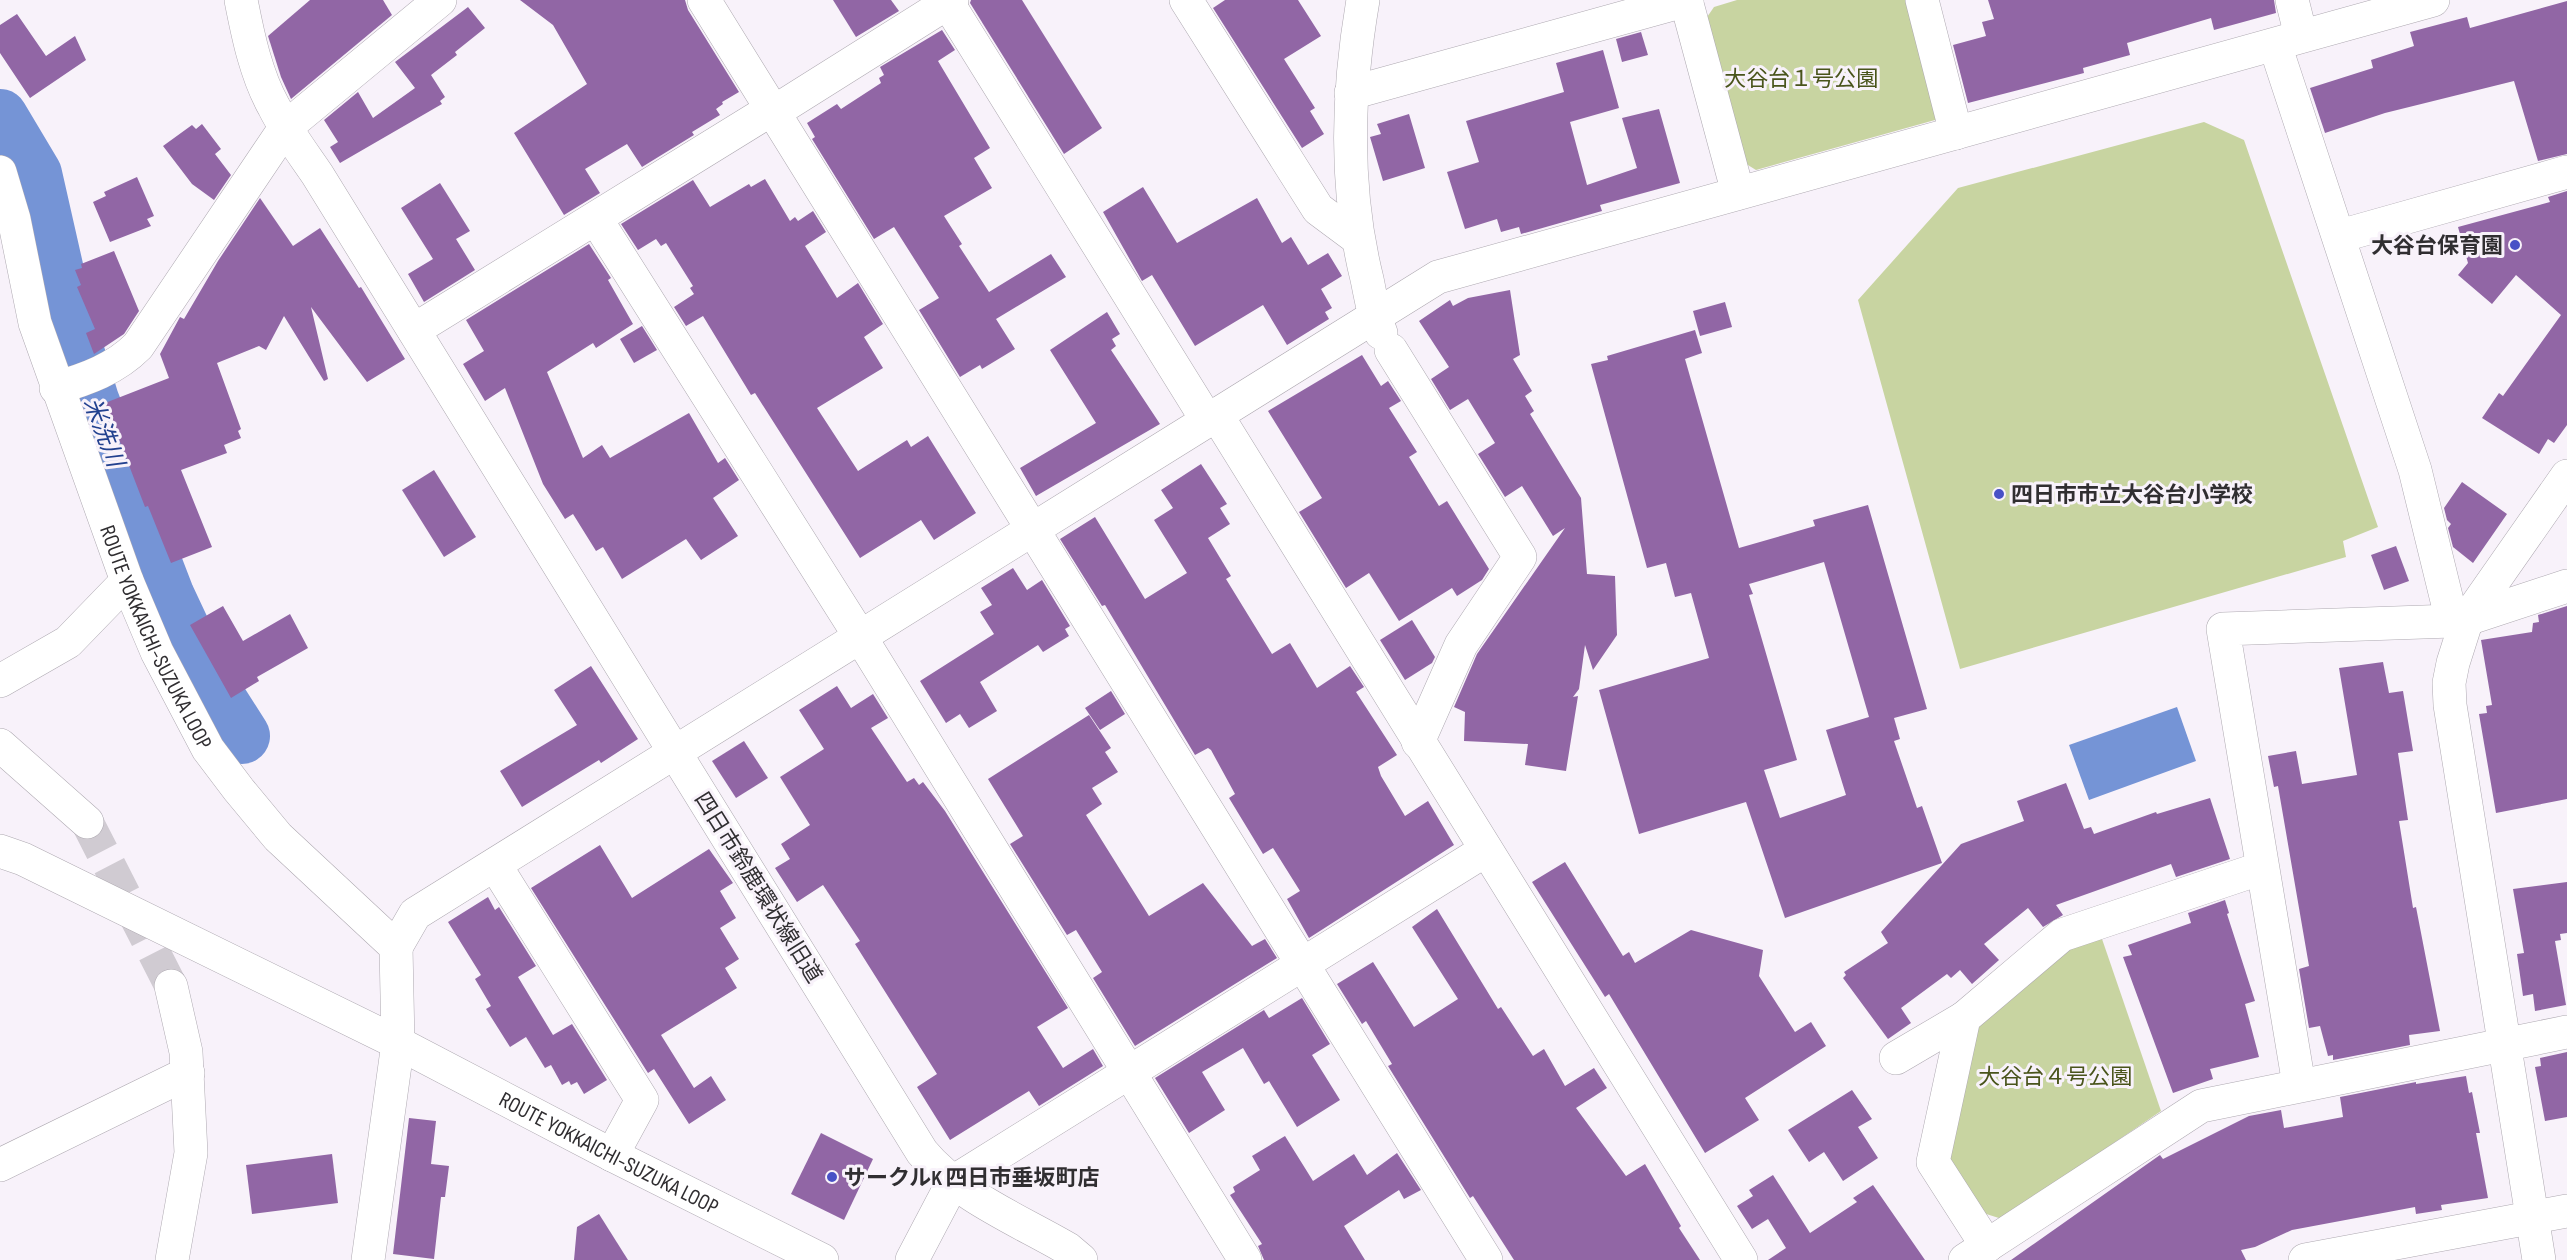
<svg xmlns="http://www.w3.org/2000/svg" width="2567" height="1260" font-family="'Sofia Sans Condensed','Noto Sans JP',sans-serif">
	<rect width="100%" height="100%" fill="#f8f2fa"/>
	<!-- green -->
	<g fill="#c8d4a1">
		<polygon points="1737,0 1912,0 1941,111 1935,120 1756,170 1743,162 1705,20 1714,7"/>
		<polygon points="2204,122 2244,140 2378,527 2343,541 2346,557 1960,669 1858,300 1958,188"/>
		<polygon points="2101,936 2161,1111 2002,1219 1980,1212 1945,1160 1977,1023 2069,947"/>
	</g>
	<!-- water -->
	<polygon fill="#7594d6" points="2177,707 2196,761 2089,800 2069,745"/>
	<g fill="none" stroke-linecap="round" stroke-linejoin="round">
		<!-- river -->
		<polyline stroke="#7594d6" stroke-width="56" points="0,117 34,174 68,324 91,400 167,597 205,678 242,736"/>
	</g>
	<!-- building -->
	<g fill="#9166a5" fill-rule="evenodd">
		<polygon points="310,0 383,0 392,15 291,99 281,77 268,36"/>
		<polygon points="520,0 685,0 688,10 739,92 722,102 723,104 716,109 720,115 692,132 694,135 642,167 627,144 585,169 600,193 564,215 514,133 587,84 553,25"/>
		<polygon points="833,0 891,0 899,11 856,37"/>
		<polygon points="971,0 1022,0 1102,128 1064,154 970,3"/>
		<polygon points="1225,0 1298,0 1321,36 1284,59 1315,108 1310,111 1324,134 1302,148 1213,8"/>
		<polygon points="1988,0 2274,0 2276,13 2214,30 2211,18 2127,43 2130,55 2083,68 2084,73 1968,103 1953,45 1986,36 1982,22 1994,19"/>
		<polygon points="2567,1 2567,154 2538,161 2514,81 2385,113 2325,133 2310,88 2373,68 2371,60 2414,46 2410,32 2467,17 2470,28"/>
		<polygon points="468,7 485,28 455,52 457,55 431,75 445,97 440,101 442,104 340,163 330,147 338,142 324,120 358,92 373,118 415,88 395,62"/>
		<polygon points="17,14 46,56 75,36 86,60 30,98 0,53 0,25"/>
		<polygon points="942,30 955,50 938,61 990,148 974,158 992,188 944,216 962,244 959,246 989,292 1051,254 1066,277 996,319 1015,349 982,369 980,365 960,377 919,310 939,298 894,227 874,239 812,139 815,137 807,123 837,104 841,109 881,83 879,78 884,75 880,67"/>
		<polygon points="1641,32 1648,55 1622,62 1616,39"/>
		<polygon points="1603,50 1619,108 1570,122 1587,185 1637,168 1622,118 1659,109 1680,183 1600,205 1602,211 1521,234 1519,227 1501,232 1497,219 1465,229 1447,172 1479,162 1466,121 1564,92 1556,63"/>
		<polygon points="1409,114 1425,168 1383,181 1370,137 1381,134 1377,124"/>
		<polygon points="202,124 221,149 215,154 231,175 214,200 192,184 163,146 192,125 196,129"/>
		<polygon points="137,177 154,216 147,219 151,226 110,242 93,202 106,196 104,192"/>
		<polygon points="765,179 790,221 795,217 798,221 813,211 826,232 805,246 837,298 858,283 883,324 864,337 883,368 817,408 858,471 907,440 911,447 928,436 976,513 934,540 921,520 860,558 755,393 751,395 703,316 686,326 674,307 694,294 690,288 693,286 666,243 661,246 656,239 638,250 621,224 693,180 710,207 749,184 751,187"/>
		<polygon points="440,183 470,231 456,239 475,270 424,302 408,274 433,259 401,208"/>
		<polygon points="1143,187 1177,243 1257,198 1282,243 1291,237 1308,265 1328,253 1342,276 1321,289 1332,308 1325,312 1329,319 1287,345 1263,305 1195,346 1152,275 1142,281 1103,212"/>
		<polygon points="2567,191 2567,425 2554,443 2548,439 2539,454 2482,418 2499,393 2503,396 2561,315 2516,275 2492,304 2458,275 2468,263 2458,227 2550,202 2548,197"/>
		<polygon points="260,198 293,246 320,228 359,288 361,287 405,359 367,382 311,307 328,379 324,381 284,316 266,350 259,346 217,363 241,429 238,431 241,438 224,445 227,453 181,470 212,547 171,563 148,506 145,507 105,403 169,378 160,354 180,317 184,319 218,261"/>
		<polygon points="589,244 611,278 608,280 633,324 596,348 593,343 547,372 583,458 602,445 610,458 689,413 718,463 725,458 739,480 713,498 738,536 701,560 686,539 622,579 603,547 596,551 573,514 565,519 543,484 505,388 485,401 463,364 484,351 466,320"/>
		<polygon points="114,251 139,311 124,334 94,354 86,333 95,329 77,287 81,285 75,270 82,268 81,264"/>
		<polygon points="1510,290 1520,355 1513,359 1532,391 1525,396 1534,411 1530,414 1581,498 1587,574 1615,576 1617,635 1593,670 1585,645 1579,689 1573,697 1578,696 1566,771 1525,765 1528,744 1464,741 1465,712 1454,707 1477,654 1565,528 1553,536 1522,486 1505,497 1478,454 1495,443 1468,399 1450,410 1431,379 1449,367 1419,321 1450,300 1453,306 1468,298"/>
		<polygon points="1725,302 1732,327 1700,336 1693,311"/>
		<polygon points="1107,312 1120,334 1112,339 1116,346 1111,350 1160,424 1036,496 1020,468 1096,423 1050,350"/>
		<polygon points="642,326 657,350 634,363 620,339"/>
		<path d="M1695,330L1702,353L1685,359L1739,548L1815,526L1813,520L1868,505L1927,709L1894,718L1900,739L1894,741L1917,808L1922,806L1942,863L1785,918L1746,802L1639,834L1599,690L1709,658L1691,593L1675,597L1666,563L1647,568L1591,364L1608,360L1607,356ZM1824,562L1869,717L1826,730L1846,795L1780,818L1764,770L1797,760L1749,595L1753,594L1749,584Z"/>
		<polygon points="1362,355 1381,386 1388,381 1401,401 1389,408 1417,452 1409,457 1439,506 1447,501 1489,569 1482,580 1457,596 1452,588 1399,621 1369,573 1346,588 1299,512 1322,498 1268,411"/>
		<polygon points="1201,464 1227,504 1220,508 1230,524 1208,538 1231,576 1226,579 1272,654 1290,643 1317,688 1350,666 1364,687 1356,692 1397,755 1378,767 1381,776 1405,816 1428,801 1454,845 1309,938 1287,899 1300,891 1273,848 1263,854 1229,798 1235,794 1211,750 1208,748 1195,755 1105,605 1102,606 1060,539 1095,517 1145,599 1187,573 1154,520 1173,508 1161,490"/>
		<polygon points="434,470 476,537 444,557 402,490"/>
		<polygon points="2462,482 2507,514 2473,563 2453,547 2448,528 2451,524 2447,520 2444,508"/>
		<polygon points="2396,546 2409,581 2384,590 2371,555"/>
		<polygon points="1013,568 1027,590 1042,580 1070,626 1065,629 1069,636 1043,652 1038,645 980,682 997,711 969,728 960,714 946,723 920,681 994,634 980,612 992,605 981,588"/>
		<polygon points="223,606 243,641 290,614 308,648 257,677 259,681 231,698 190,625"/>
		<polygon points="2567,606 2567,799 2496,813 2479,714 2487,713 2486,706 2492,705 2481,640 2532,632 2533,623 2539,622 2538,615"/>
		<polygon points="1412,620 1435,657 1432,663 1405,680 1380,640"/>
		<polygon points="2383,662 2389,693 2403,691 2413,751 2398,753 2408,820 2399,821 2413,908 2416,907 2440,1031 2409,1035 2410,1045 2333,1060 2333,1055 2328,1056 2320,1026 2309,1028 2299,969 2309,966 2278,786 2274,787 2268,756 2296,751 2302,784 2357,775 2339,668"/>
		<polygon points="591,666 638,739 601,763 599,760 522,807 500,771 577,725 554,690"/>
		<polygon points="837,686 851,708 873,694 888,718 871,728 907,782 914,778 919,785 923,782 945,811 1068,1008 1037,1027 1063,1068 1093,1049 1103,1066 1039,1106 1029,1091 950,1140 917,1087 937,1074 855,944 860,941 823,885 797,902 775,868 790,859 781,844 810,825 780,777 824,749 799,710"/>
		<polygon points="1111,691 1125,714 1100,730 1085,708"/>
		<polygon points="1089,715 1111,748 1105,752 1118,772 1092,788 1102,804 1086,815 1149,916 1203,883 1252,946 1265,939 1277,958 1135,1046 1093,978 1102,972 1076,930 1067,935 1010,844 1023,836 988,779"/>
		<polygon points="744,741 768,778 736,798 712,761"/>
		<polygon points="2066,783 2084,829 2091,827 2094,834 2156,812 2157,814 2210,798 2230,859 2176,877 2171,864 2056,905 2063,915 2043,927 2028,908 1984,944 1999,960 1972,984 1960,970 1951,978 1947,974 1901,1008 1911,1023 1888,1039 1843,978 1846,975 1844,972 1888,943 1881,932 1961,844 2024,821 2017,801"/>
		<polygon points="600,845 632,898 709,849 733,883 720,891 736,918 720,928 739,959 725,968 737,988 661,1035 694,1088 711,1076 726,1100 689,1124 654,1069 648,1073 531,888"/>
		<polygon points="1565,862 1623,956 1629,952 1635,963 1691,930 1763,950 1759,976 1795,1032 1811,1022 1826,1046 1745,1098 1759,1120 1705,1153 1609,994 1605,997 1532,882"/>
		<polygon points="2567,882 2567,933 2560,934 2561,940 2555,941 2566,1005 2535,1011 2533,994 2523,996 2517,954 2524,953 2513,889"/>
		<polygon points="488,897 495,910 499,907 536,966 518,977 553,1035 572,1024 607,1080 584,1094 577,1082 571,1085 569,1081 562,1085 551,1065 545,1068 526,1037 510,1047 486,1009 491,1006 475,979 481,975 448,922"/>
		<polygon points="2225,900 2229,913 2227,914 2255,1001 2245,1004 2259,1057 2210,1069 2213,1079 2173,1093 2123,957 2132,955 2128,945 2191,923 2188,913"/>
		<polygon points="1437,909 1498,1009 1501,1007 1533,1056 1544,1049 1565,1086 1594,1068 1607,1088 1576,1108 1626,1176 1645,1164 1681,1226 1679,1228 1700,1260 1514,1260 1473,1196 1470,1198 1388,1066 1392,1064 1366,1021 1362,1024 1337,984 1373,962 1414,1027 1458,999 1412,927"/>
		<polygon points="1302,998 1330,1044 1312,1055 1340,1100 1297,1127 1269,1081 1264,1084 1243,1048 1202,1072 1225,1110 1189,1133 1155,1078 1264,1010 1269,1018"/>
		<polygon points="2567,1052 2567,1117 2545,1121 2535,1067 2541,1066 2540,1058"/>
		<polygon points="2466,1076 2469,1093 2472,1092 2480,1133 2476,1133 2488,1198 2441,1205 2442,1210 2416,1214 2415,1207 2292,1230 2255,1247 2241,1250 2246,1260 2011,1260 2160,1155 2163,1159 2249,1116 2281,1110 2284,1128 2343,1117 2340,1097 2416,1082 2416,1084"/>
		<polygon points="1852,1090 1872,1119 1858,1127 1878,1158 1843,1181 1824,1152 1809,1162 1788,1130"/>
		<polygon points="409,1118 436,1121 431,1164 449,1166 445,1197 441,1197 434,1259 393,1254"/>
		<polygon points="821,1133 873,1159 844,1220 791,1194"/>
		<polygon points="1285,1136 1313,1181 1354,1154 1367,1175 1397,1153 1421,1190 1404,1199 1399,1190 1344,1226 1365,1260 1264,1260 1258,1246 1262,1244 1230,1195 1235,1192 1233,1187 1260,1170 1252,1156"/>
		<polygon points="332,1154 338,1203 252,1214 246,1165"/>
		<polygon points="1773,1175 1810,1233 1857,1202 1853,1198 1873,1185 1925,1260 1768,1260 1786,1248 1768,1219 1752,1229 1737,1206 1753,1196 1749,1190"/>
		<polygon points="599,1214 628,1260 574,1260 577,1227"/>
	</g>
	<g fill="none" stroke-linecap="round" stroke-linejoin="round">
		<!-- minor-tunnel -->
		<polyline stroke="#d0cbd2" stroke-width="33" stroke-dasharray="33 16" stroke-linecap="butt" points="87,822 171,986"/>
		<!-- minor casing -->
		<g stroke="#aea9b1" stroke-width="34">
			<g id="minor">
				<path d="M241,0C248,36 256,75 274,107C286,131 302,152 317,174L922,1152C957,1195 1020,1221 1068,1249L1081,1260"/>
				<polyline points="704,0 1486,1260"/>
				<polyline points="946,0 1207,420"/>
				<polyline points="1186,0 1318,209 1357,238"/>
				<path d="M1363,0C1347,93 1344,187 1367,279C1371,298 1373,315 1381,333"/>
				<polyline points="1686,0 1738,193"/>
				<polyline points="1922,0 1956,133"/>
				<polyline points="2292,0 2301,36"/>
				<polyline points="2275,45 2415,470 2452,621"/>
				<polyline points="1351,93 1687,0"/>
				<polyline points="774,112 952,0"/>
				<polyline points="596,219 861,638 1245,1260"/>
				<polyline points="2340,236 2567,172"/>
				<polyline points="414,330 772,109"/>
				<polyline points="1391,350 1520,557 1461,645 1418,742"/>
				<path d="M56,388C87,379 115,369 138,346L285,128L440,0"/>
				<polyline points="1216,414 1741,1260"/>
				<polyline points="0,681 68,642 127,581"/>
				<polyline points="0,745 87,822"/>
				<polyline points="495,865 642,1100 612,1155"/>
				<polyline points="396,947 415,914 1438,277 2433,0"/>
				<polyline points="171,986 186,1052 191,1153 172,1260"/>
				<polyline points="1896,1058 1964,1018"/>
				<polyline points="2299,1085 2223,629 2452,621 2467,619 2567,586"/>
				<polyline points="0,1165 188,1073"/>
				<polyline points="1987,1246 1933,1162 1964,1018 2062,935 2262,868"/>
				<polyline points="368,1260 398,1043"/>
				<polyline points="912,1260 953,1182 1486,850"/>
				<polyline points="1965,1260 2201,1106 2567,1032"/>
				<polyline points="2305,1260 2567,1211"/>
				<polyline points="2539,1260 2450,705 2449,683 2453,663 2467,619 2567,476"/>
			</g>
		</g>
		<!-- major casing -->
		<g stroke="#aea9b1" stroke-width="34">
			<g id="major">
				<path id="s1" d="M0,172L14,219L35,323L127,581L157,652L208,749L239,790L278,837L396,947L398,1043"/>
				<path id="s2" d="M0,851L23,859L398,1043L612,1155L822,1260"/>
			</g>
		</g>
		<!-- minor -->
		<use href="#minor" stroke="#fff" stroke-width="33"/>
		<!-- major -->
		<use href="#major" stroke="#fff" stroke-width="33"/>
	</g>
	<!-- markers -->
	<g fill="#4851c6" stroke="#f8f2fa" stroke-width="2">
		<circle cx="2515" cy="245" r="6"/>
		<circle cx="1999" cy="494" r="6"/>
		<circle cx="832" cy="1177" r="6"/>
	</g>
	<g text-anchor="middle" stroke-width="6" stroke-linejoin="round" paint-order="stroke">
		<!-- park labels -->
		<g font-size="22" fill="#49541b" stroke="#f8f2fa">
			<text x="1801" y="86">大谷台１号公園</text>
			<text x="2055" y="1084">大谷台４号公園</text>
		</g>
		<!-- poi labels -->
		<g font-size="22" font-weight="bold" fill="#302e31" stroke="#f8f2fa" text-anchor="start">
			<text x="2503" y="253" text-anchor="end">大谷台保育園</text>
			<text x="2011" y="502">四日市市立大谷台小学校</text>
			<text x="844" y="1185">サークルK 四日市垂坂町店</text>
		</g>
		<!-- street labels -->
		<g font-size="22" fill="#302e31" stroke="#f8f2fa">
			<text dy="8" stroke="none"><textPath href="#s1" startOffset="492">ROUTE YOKKAICHI-SUZUKA LOOP</textPath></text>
			<text transform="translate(759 887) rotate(58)" y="8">四日市鈴鹿環状線旧道</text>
			<text dy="8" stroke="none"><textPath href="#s2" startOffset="680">ROUTE YOKKAICHI-SUZUKA LOOP</textPath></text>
		</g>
		<!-- water labels -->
		<g font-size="24" font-style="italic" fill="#22418f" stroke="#f8f2fa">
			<text transform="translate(104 432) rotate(69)" y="8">米洗川</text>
		</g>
	</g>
</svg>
